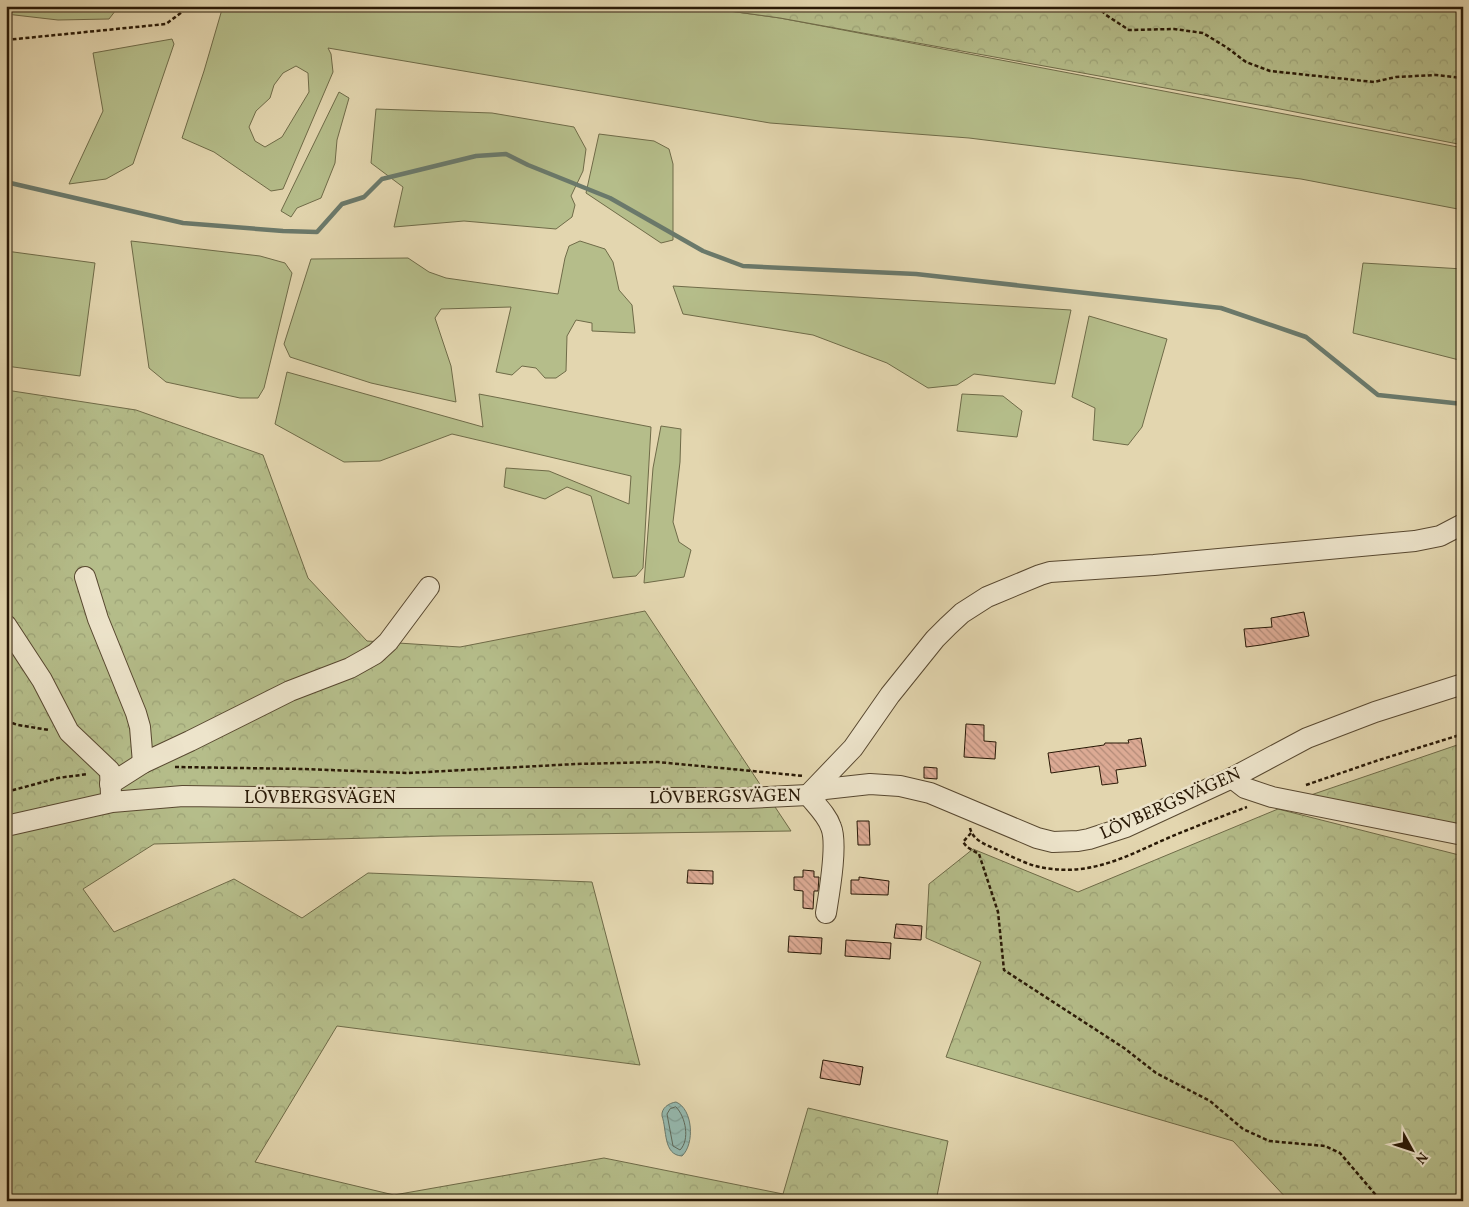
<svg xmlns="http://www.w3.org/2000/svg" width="1469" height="1207" font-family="Vollkorn,serif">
	<defs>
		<pattern id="forest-crowns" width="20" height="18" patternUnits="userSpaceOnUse" patternTransform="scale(1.25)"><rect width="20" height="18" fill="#b5bd8a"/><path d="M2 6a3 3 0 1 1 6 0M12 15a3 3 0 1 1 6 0" fill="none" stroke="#9ca276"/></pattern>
		<pattern id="water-waves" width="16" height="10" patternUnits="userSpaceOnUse" patternTransform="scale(1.25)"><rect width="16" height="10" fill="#95b9af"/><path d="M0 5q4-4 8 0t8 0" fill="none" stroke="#809e95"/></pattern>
		<pattern id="building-back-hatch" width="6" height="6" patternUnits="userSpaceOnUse" patternTransform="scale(1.25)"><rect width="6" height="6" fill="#dcaa94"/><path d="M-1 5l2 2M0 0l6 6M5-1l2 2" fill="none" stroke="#b28a77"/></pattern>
	</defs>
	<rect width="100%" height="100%" fill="#e3d6af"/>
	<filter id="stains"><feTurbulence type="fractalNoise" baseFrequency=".004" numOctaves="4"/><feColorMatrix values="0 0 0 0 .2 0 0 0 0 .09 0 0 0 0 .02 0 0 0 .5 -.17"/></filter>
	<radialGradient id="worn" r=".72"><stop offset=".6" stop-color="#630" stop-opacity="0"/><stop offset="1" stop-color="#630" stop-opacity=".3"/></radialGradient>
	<!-- grass -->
	<g fill="#b5bd8a" stroke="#6f6b48" fill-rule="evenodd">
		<polygon points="6,6 119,6 109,19 58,20 6,14"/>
		<path d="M223,6H693L780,18L1463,148V210L1301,179L969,138L770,123L328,48L331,54L333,72L283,189L271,191L214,152L182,138L204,71ZM296,66L308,73L309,92L282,137L265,147L255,141L249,127L256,111L270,98L274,85L283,73Z"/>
		<polygon points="172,39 174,44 133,164 106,179 69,184 103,111 93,53"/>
		<polygon points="339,92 349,98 337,140 335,163 321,198 297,208 291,217 281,211"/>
		<polygon points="376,109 492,113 574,127 586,149 583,171 571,196 575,205 572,217 556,229 464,221 394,227 403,187 371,163"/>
		<polygon points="599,134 654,141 669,149 673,164 673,240 661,243 586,193"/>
		<polygon points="131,241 260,256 285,263 292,273 264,388 258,398 240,398 166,382 149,368"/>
		<polygon points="580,241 605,249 613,262 619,290 632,305 635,333 592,331 592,323 576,320 567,336 566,371 556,378 545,378 536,368 522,366 512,375 496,372 511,307 441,309 435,318 451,366 456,402 371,383 290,357 284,344 311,259 408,258 429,272 446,278 558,294 565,258 569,246"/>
		<polygon points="6,251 95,263 80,376 6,366"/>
		<polygon points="1363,263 1463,269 1463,361 1353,333"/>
		<polygon points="673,286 1071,310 1055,384 974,374 957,385 928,388 887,363 813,335 683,314"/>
		<polygon points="1089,316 1167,339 1142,427 1128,445 1093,440 1095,408 1072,397"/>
		<polygon points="287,372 483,427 479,394 651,427 643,568 636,576 613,578 591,496 567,487 545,499 504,487 506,468 549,471 629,504 631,476 452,434 380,461 344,462 275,424"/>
		<polygon points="962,394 1003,396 1022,411 1017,437 957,431"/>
		<polygon points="661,426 681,429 680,462 673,522 679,542 691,550 684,577 644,583 653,468"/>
	</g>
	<!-- forest -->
	<g fill="url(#forest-crowns)" stroke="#6f6b48">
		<polygon points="693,6 1463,6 1463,145 1275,108 780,18"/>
		<polygon points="6,390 136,410 263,455 308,578 367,641 460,647 645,611 791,831 441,836 154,844 83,889 114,932 234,879 302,918 368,873 592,882 640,1065 337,1026 255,1162 394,1195 604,1158 783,1194 808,1108 948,1141 936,1201 6,1201"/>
		<polygon points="1463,743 1463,825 1305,797"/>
		<polygon points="1278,809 1463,856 1463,1201 1289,1201 1233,1141 946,1057 981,962 926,938 929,884 973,849 1078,892"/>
	</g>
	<!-- water -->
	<path fill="url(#water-waves)" stroke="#6a796b" d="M676,1102C693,1109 695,1144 682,1156C663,1155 667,1130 662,1116C661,1108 669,1103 676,1102Z"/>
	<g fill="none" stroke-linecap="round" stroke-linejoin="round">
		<!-- shore -->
		<path stroke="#5f695a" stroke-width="1" d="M676,1107C686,1117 690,1140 680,1150L673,1146L667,1114L670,1109Z"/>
		<!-- stream -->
		<polyline stroke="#6a796b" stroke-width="4.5" points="6,182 183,223 283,231 317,232 342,204 364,197 382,179 476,156 506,154 528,165 610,198 703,251 743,266 916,274 1221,308 1306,337 1378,395 1463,404"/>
	</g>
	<!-- building -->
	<g fill="url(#building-back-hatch)" stroke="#291906">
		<polygon points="1304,612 1309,636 1261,645 1246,647 1244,629 1272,627 1271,618"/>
		<polygon points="966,724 984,725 984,741 996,742 995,759 964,757"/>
		<polygon points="1141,738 1146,766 1116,770 1118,783 1102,785 1099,766 1051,773 1048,753 1104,745 1105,743 1129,743 1128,740"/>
		<polygon points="924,767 937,768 937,779 924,778"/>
		<polygon points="857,821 869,821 870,845 858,845"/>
		<polygon points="688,870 713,871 713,884 687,883"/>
		<polygon points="803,870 814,871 814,877 819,877 818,891 814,891 813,909 803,908 803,891 794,890 794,877 803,877"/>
		<polygon points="859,877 889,881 888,895 851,894 851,880 859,880"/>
		<polygon points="896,924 922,926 921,940 894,938"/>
		<polygon points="789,936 822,938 821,954 788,952"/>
		<polygon points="846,940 891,943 890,959 845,956"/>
		<polygon points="823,1060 863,1067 860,1085 820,1078"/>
	</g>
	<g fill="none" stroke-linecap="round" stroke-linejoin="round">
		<!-- minor casing -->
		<g stroke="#584830" stroke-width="22">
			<g id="minor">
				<polyline points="85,577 98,619 136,713 140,727 143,763"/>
				<polyline points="6,625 42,680 69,732 110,771 111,795"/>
				<polyline points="1232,778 1245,788 1272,797 1463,835"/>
				<polyline points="110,784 143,763 190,741 290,691 350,668 375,654 388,642 429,587"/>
				<polyline points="6,826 112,802 183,796 322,798 747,798 808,795 825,789 870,784 900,786 930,793 1037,838 1053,842 1078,841 1089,839 1126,827 1232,778 1307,738 1375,712 1463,684"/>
				<path d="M826,913C829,894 838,844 831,827C827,815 816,805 808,795L853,748L890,695L935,639L948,626L962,613L987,597L1040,575L1050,572L1154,565L1415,541L1440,536L1463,524"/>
			</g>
		</g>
		<!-- path -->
		<g stroke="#291906" stroke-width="2.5" stroke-dasharray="4 2.5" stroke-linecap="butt">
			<polyline points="1097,6 1106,15 1129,30 1174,29 1203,33 1226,47 1246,62 1270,71 1374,82 1396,77 1436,75 1463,78"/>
			<polyline points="6,40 166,24 190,6"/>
			<polyline points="6,721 18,725 49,730"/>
			<polyline points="175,767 305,769 408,773 576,764 658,762 804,776"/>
			<polyline points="1306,785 1379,760 1463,734"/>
			<polyline points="6,792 58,778 88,774"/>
			<path d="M970,828C973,842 990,846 1002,852C1015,858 1030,866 1045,868C1092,876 1127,856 1168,838C1194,827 1220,817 1247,807"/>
			<polyline points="971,833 963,842 967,847 979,854 998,912 1004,970 1124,1048 1156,1073 1210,1101 1243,1129 1269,1141 1325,1146 1340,1153 1381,1201"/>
		</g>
		<!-- minor -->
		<use href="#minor" stroke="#ede4cb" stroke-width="20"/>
	</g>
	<g text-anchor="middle" stroke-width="5" stroke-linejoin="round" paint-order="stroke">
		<!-- street labels -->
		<g font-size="18" fill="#291906" stroke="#ede4cb">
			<text transform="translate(725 796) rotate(-1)" y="6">LÖVBERGSVÄGEN</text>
			<text x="320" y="803">LÖVBERGSVÄGEN</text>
			<text transform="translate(1170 803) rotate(-24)" y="6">LÖVBERGSVÄGEN</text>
		</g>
	</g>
	<!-- margin -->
	<rect width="1469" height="1207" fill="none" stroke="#e3d6af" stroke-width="25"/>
	<rect x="8" y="8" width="1454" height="1192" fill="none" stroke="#291906" stroke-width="2.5"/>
	<rect x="12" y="12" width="1444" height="1182" fill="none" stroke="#291906"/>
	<!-- north arrow -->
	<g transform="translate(1412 1150) rotate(130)" stroke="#ede4cb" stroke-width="4" paint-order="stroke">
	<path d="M0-4L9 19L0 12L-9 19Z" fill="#291906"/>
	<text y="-8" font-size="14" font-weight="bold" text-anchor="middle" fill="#291906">N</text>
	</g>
	<rect width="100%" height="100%" filter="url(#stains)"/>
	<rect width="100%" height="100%" fill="url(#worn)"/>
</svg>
